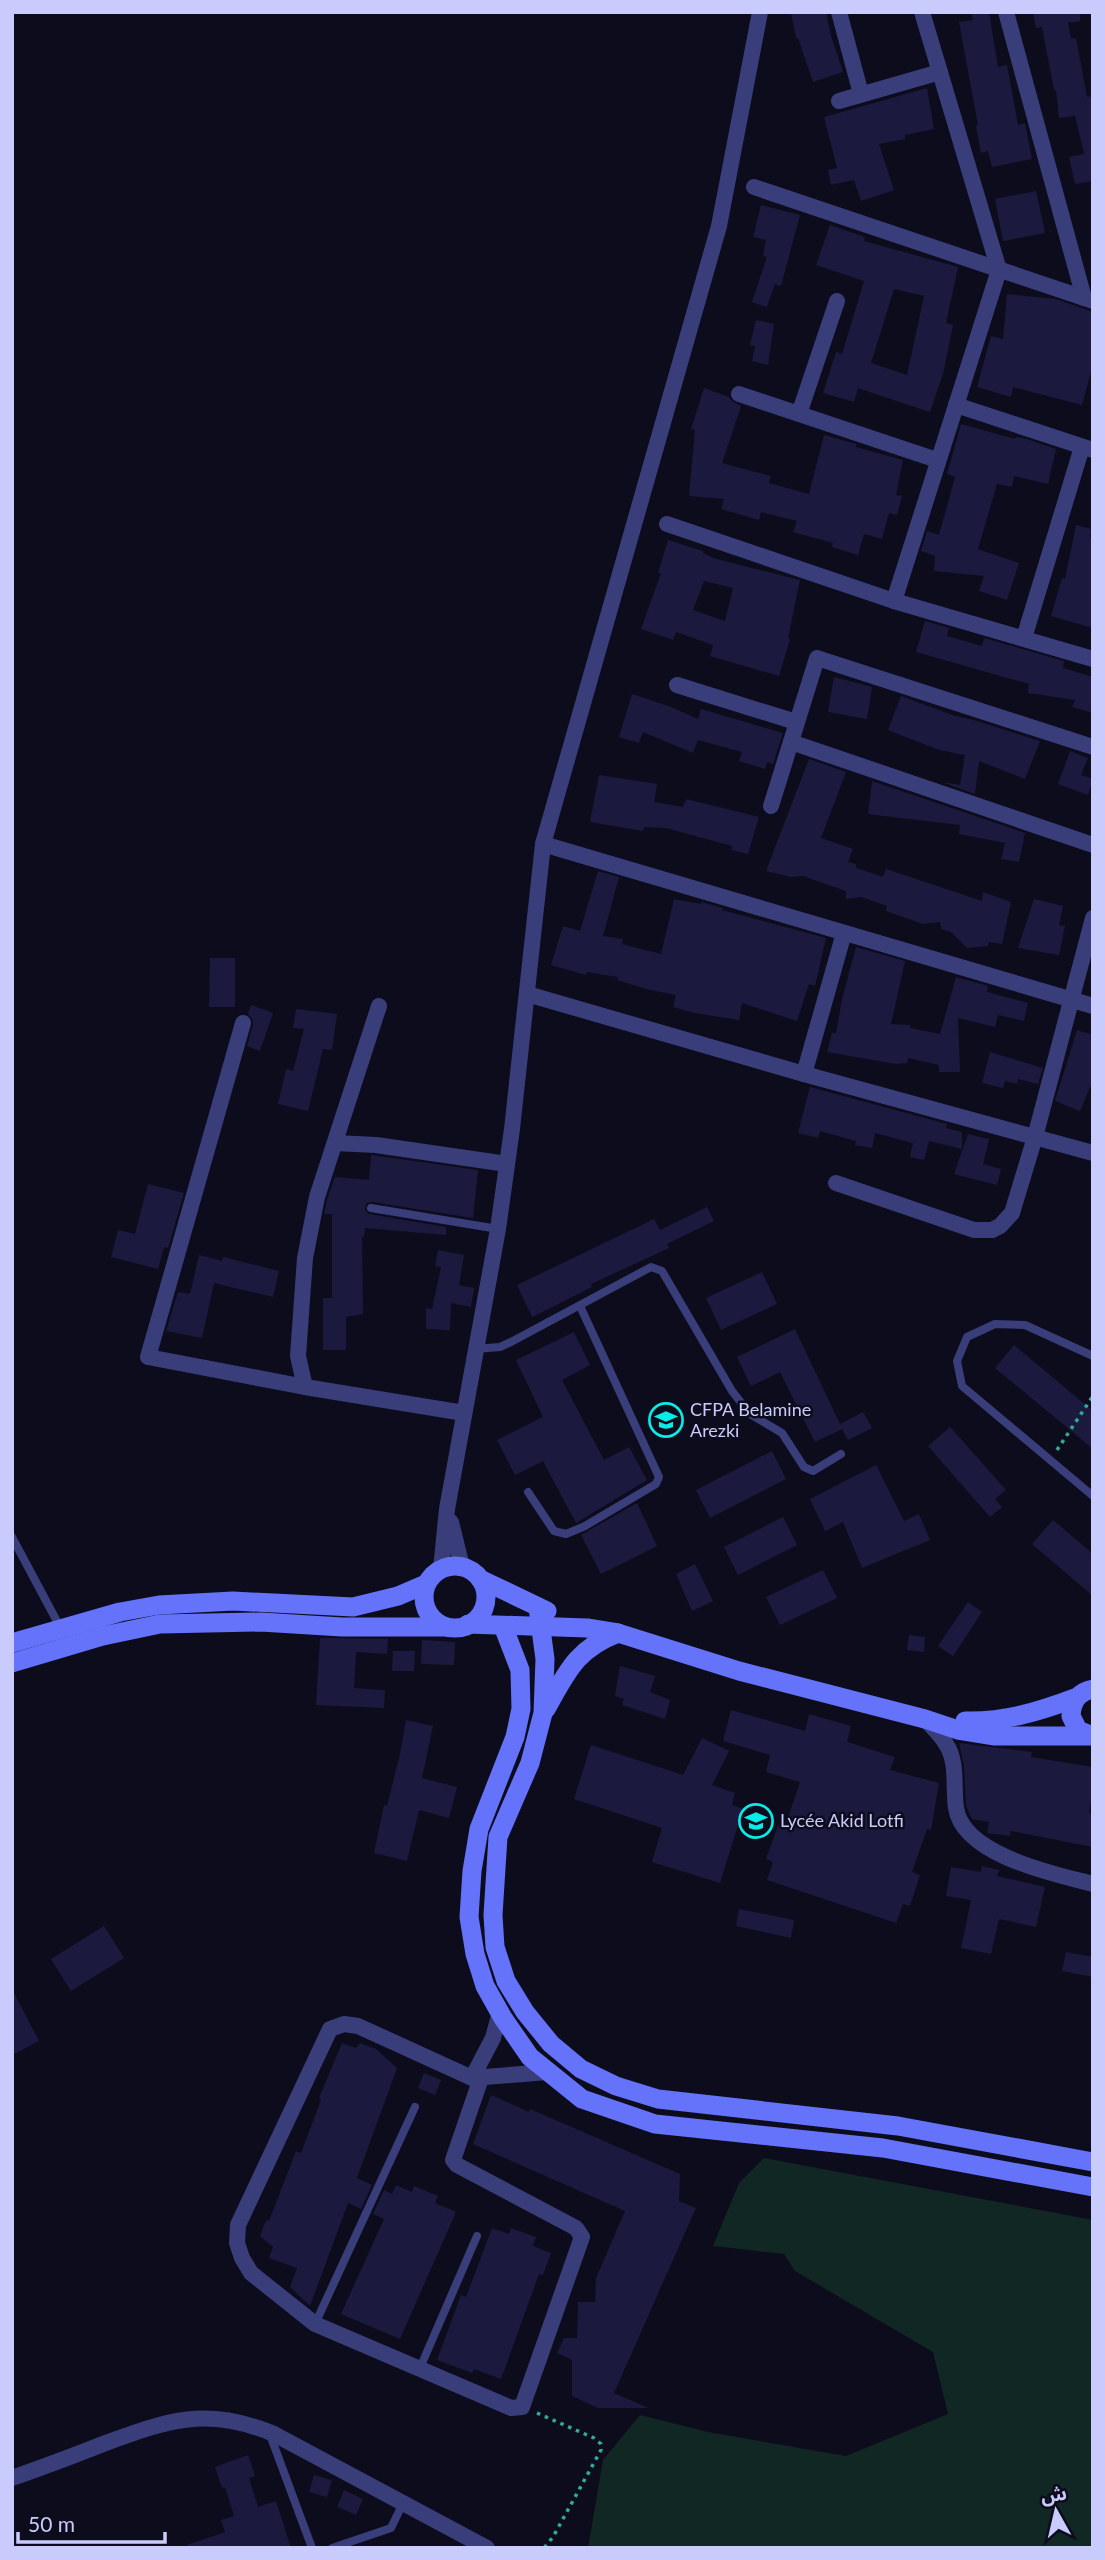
<svg xmlns="http://www.w3.org/2000/svg" width="1105" height="2560" font-family="Lato,'Noto Sans Arabic',sans-serif">
	<rect width="100%" height="100%" fill="#0d0c1d"/>
	<!-- green -->
	<polygon fill="#102723" points="764,2158 1093,2220 1093,2548 588,2548 603,2460 640,2415 708,2432 846,2456 948,2414 933,2352 795,2271 784,2254 713,2246 739,2183"/>
	<!-- building -->
	<g fill="#1c193e" fill-rule="evenodd">
		<polygon points="791,12 826,12 831,36 843,72 813,82 798,38 796,38"/>
		<polygon points="971,12 989,12 998,67 1007,65 1018,125 1025,123 1032,159 992,167 988,151 981,153 976,126 978,125 959,22 973,20"/>
		<polygon points="1033,12 1080,12 1080,21 1068,23 1071,39 1076,38 1087,97 1093,96 1093,181 1075,184 1069,157 1084,154 1075,116 1059,118 1056,90 1054,90 1042,27 1036,28"/>
		<polygon points="927,88 934,129 905,135 905,139 879,144 894,190 861,201 854,180 831,185 828,170 837,168 824,117"/>
		<polygon points="1036,191 1045,233 1003,241 995,199"/>
		<polygon points="761,205 800,215 781,286 775,284 767,307 752,302 767,257 763,256 766,240 753,237"/>
		<path d="M830,225L865,237L864,241L958,267L946,323L953,325L943,374L930,412L858,388L854,402L823,393L836,352L842,354L864,281L816,265ZM894,289L924,296L907,375L871,363Z"/>
		<polygon points="1007,294 1056,299 1093,312 1093,364 1082,405 1013,387 1011,397 977,387 991,336 1003,339"/>
		<polygon points="756,320 774,324 768,365 752,361 755,346 750,345"/>
		<polygon points="704,388 729,397 732,401 741,406 722,463 771,476 769,483 809,494 824,435 856,444 856,447 903,460 896,495 902,496 897,515 889,513 882,539 864,534 858,555 832,547 833,543 793,532 797,521 761,512 759,520 721,509 724,499 689,496 695,430 691,429"/>
		<polygon points="961,424 1015,439 1016,437 1024,438 1056,449 1048,484 1014,476 1012,487 997,484 978,549 1019,563 1007,600 979,591 984,576 934,571 935,556 921,551 927,531 939,535 955,477 947,474"/>
		<polygon points="1076,525 1091,529 1090,537 1093,537 1093,628 1051,616 1062,578 1065,579"/>
		<path d="M668,540L703,551V553L713,558L800,580L788,638L790,639L779,676L710,656L713,645L676,632L673,640L641,629L661,573H658ZM704,581L733,588L725,621L693,610Z"/>
		<polygon points="925,621 949,628 947,636 982,646 984,638 1064,661 1063,668 1093,677 1093,713 1072,707 1075,700 1028,693 1029,684 916,652"/>
		<polygon points="834,677 872,687 867,719 828,712"/>
		<polygon points="632,694 671,707 698,719 701,709 783,733 773,764 767,762 765,769 739,761 742,752 698,740 693,753 643,732 639,743 619,737"/>
		<polygon points="901,696 952,715 977,721 1040,741 1025,779 979,761 975,794 942,782 960,785 965,755 939,750 888,730"/>
		<polygon points="1070,751 1088,758 1081,775 1093,779 1088,795 1058,784"/>
		<polygon points="809,759 846,772 821,838 853,849 848,862 856,864 856,868 883,877 886,869 982,901 983,892 1011,902 1002,944 989,942 988,946 967,948 951,932 941,929 940,922 923,924 886,911 887,906 861,897 846,899 846,891 803,876 791,877 766,871"/>
		<polygon points="599,775 657,784 654,802 683,807 686,799 759,817 748,854 731,850 732,846 666,828 644,827 643,831 590,822"/>
		<polygon points="872,781 1025,833 1019,862 1001,859 1005,843 959,834 960,825 868,814"/>
		<polygon points="598,871 619,877 603,936 623,939 622,944 661,954 674,899 701,904 701,902 723,908 722,910 826,938 815,986 809,984 797,1021 742,1003 739,1020 694,1013 673,1007 676,995 646,989 617,980 618,977 587,972 586,975 551,965 563,926 580,931"/>
		<polygon points="1034,899 1063,906 1059,925 1065,926 1059,955 1018,948"/>
		<polygon points="856,947 905,961 891,1024 910,1025 910,1028 940,1034 956,977 988,986 987,992 1028,1003 1024,1021 998,1015 995,1027 958,1018 960,1072 939,1072 939,1065 908,1058 907,1063 896,1064 827,1052 832,1033 836,1033 842,999"/>
		<polygon points="210,958 235,958 235,1007 209,1007"/>
		<polygon points="251,1005 273,1013 260,1051 247,1046 253,1025 253,1020 248,1014"/>
		<polygon points="296,1009 337,1014 332,1050 323,1049 308,1111 278,1104 286,1069 293,1071 304,1029 293,1028"/>
		<polygon points="1077,1030 1093,1035 1093,1080 1080,1111 1055,1101"/>
		<polygon points="990,1052 1043,1068 1038,1084 1018,1079 1017,1084 1005,1081 1003,1088 982,1083"/>
		<polygon points="810,1087 947,1124 946,1128 962,1132 962,1149 929,1141 924,1160 910,1157 913,1143 875,1133 872,1148 855,1145 856,1141 820,1131 818,1138 798,1133"/>
		<polygon points="968,1134 989,1139 983,1164 1001,1169 997,1185 954,1174"/>
		<polygon points="371,1155 478,1170 473,1218 372,1202 366,1203 365,1210 369,1214 446,1227 446,1235 365,1228 364,1237 362,1236 363,1314 346,1317 346,1350 323,1350 323,1298 332,1298 332,1214 324,1214 327,1200 335,1177 369,1180"/>
		<polygon points="148,1184 184,1193 168,1248 164,1247 158,1269 111,1257 118,1230 135,1234"/>
		<polygon points="707,1207 714,1221 667,1244 669,1248 591,1284 592,1287 532,1317 517,1285 654,1219 660,1230"/>
		<polygon points="438,1250 464,1255 459,1285 474,1288 471,1307 451,1303 450,1330 426,1329 426,1308 432,1309 441,1267 435,1266"/>
		<polygon points="199,1255 222,1261 223,1257 279,1271 273,1297 214,1283 202,1338 166,1331 178,1292 190,1294"/>
		<polygon points="762,1272 777,1304 721,1330 706,1298"/>
		<polygon points="795,1329 840,1424 863,1412 872,1428 848,1440 842,1429 815,1442 780,1372 751,1386 737,1357"/>
		<polygon points="574,1332 590,1365 562,1380 604,1460 629,1447 647,1480 576,1523 543,1461 515,1475 497,1440 543,1417 516,1360"/>
		<polygon points="1014,1345 1093,1411 1093,1449 995,1368"/>
		<polygon points="950,1427 1006,1490 995,1499 1002,1507 990,1517 928,1446"/>
		<polygon points="772,1451 786,1479 710,1518 696,1490"/>
		<polygon points="876,1465 904,1521 919,1514 930,1540 862,1568 843,1522 825,1531 810,1499"/>
		<polygon points="637,1503 657,1546 601,1574 581,1535"/>
		<polygon points="783,1517 797,1545 738,1575 724,1547"/>
		<polygon points="1053,1520 1093,1554 1093,1596 1032,1544"/>
		<polygon points="695,1564 713,1601 692,1611 676,1574"/>
		<polygon points="823,1570 837,1598 780,1625 766,1597"/>
		<polygon points="968,1602 982,1612 953,1656 938,1646"/>
		<polygon points="909,1635 925,1637 924,1652 907,1650"/>
		<polygon points="320,1638 388,1639 387,1654 356,1652 354,1688 385,1690 384,1708 316,1705"/>
		<polygon points="422,1640 455,1642 454,1665 421,1664"/>
		<polygon points="393,1651 415,1651 414,1671 392,1671"/>
		<polygon points="620,1666 655,1676 650,1692 670,1700 665,1719 622,1705 624,1699 615,1696"/>
		<polygon points="731,1710 805,1731 809,1714 851,1726 847,1742 895,1757 890,1770 939,1783 931,1830 927,1829 912,1872 920,1875 910,1906 903,1904 896,1923 767,1880 773,1862 766,1859 778,1825 785,1827 800,1782 766,1772 770,1755 723,1741"/>
		<polygon points="406,1720 433,1726 422,1778 457,1787 449,1818 419,1810 407,1861 374,1853 384,1805 387,1806 400,1754"/>
		<polygon points="702,1738 729,1751 712,1785 735,1793 732,1805 743,1809 720,1883 652,1862 662,1828 574,1799 591,1745 683,1775"/>
		<polygon points="959,1743 1032,1752 1031,1757 1093,1767 1093,1790 1089,1813 1093,1814 1093,1847 1011,1831 1010,1836 987,1833 989,1822 972,1819 966,1806 964,1766"/>
		<polygon points="982,1866 999,1870 997,1876 1045,1887 1036,1927 999,1919 991,1954 961,1948 971,1900 946,1896 951,1867 981,1872"/>
		<polygon points="739,1909 794,1920 791,1938 736,1926"/>
		<polygon points="104,1926 124,1958 71,1991 51,1959"/>
		<polygon points="1066,1952 1093,1957 1093,1977 1062,1971"/>
		<polygon points="12,1989 39,2041 12,2055"/>
		<polygon points="342,2043 356,2048 360,2043 376,2049 397,2068 357,2178 372,2185 361,2209 348,2203 310,2306 290,2287 297,2268 269,2258 273,2247 260,2236 266,2220 269,2221 296,2151 301,2153 321,2100 319,2098"/>
		<polygon points="424,2073 441,2080 435,2095 418,2088"/>
		<polygon points="491,2095 529,2112 530,2109 680,2174 679,2201 696,2208 614,2393 648,2408 598,2408 572,2396 572,2360 557,2353 564,2338 577,2338 578,2302 595,2302 596,2278 625,2211 473,2144"/>
		<polygon points="396,2185 412,2192 414,2186 438,2196 435,2203 456,2212 400,2339 341,2314 384,2219 373,2214 384,2190 392,2194"/>
		<polygon points="492,2228 509,2234 511,2228 536,2237 533,2246 551,2253 543,2275 539,2274 501,2379 474,2369 472,2373 437,2360 461,2295 466,2297"/>
		<polygon points="248,2455 255,2476 249,2478 258,2507 276,2501 291,2548 187,2548 187,2545 225,2532 221,2520 234,2516 225,2487 222,2488 215,2467"/>
		<polygon points="314,2475 332,2480 327,2497 309,2492"/>
		<polygon points="344,2490 363,2499 356,2515 337,2507"/>
	</g>
	<g fill="none" stroke-linecap="round" stroke-linejoin="round">
		<!-- path -->
		<g stroke="#31ab94" stroke-width="3.5" stroke-dasharray="3.5 5" stroke-linecap="butt">
			<polyline points="1057,1450 1093,1396"/>
			<polyline points="537,2413 594,2438 601,2444 601,2450 553,2537 544,2548"/>
		</g>
		<!-- service -->
		<g stroke="#393e7b" stroke-width="8">
			<polyline points="371,1208 498,1229"/>
			<polyline points="475,1349 500,1347 511,1342 651,1267 662,1271 732,1391 750,1414 782,1433 804,1467 813,1471 841,1454"/>
			<polyline points="1093,1356 1025,1325 995,1324 967,1337 957,1361 962,1386 1093,1496"/>
			<polyline points="528,1492 554,1531 566,1534 585,1526 656,1484 659,1477 580,1306"/>
			<polyline points="12,1537 60,1627"/>
			<polyline points="315,2324 415,2107"/>
			<polyline points="420,2368 477,2236"/>
			<polyline points="269,2432 312,2548"/>
			<polyline points="332,2548 391,2528 403,2503"/>
		</g>
		<!-- minor -->
		<g stroke="#393e7b" stroke-width="16">
			<polyline points="839,12 861,94"/>
			<polyline points="1006,12 1084,298"/>
			<polyline points="839,101 940,72"/>
			<polyline points="754,187 1093,301"/>
			<polyline points="739,394 937,460"/>
			<polyline points="956,405 1093,450"/>
			<polyline points="799,414 837,301"/>
			<polyline points="667,524 894,601 1093,659"/>
			<polyline points="894,601 999,270 922,12"/>
			<polyline points="1024,638 1082,447"/>
			<polyline points="677,685 796,722"/>
			<polyline points="791,742 1093,845"/>
			<polyline points="771,806 817,658 1093,747"/>
			<polyline points="543,844 1093,1006"/>
			<polyline points="527,994 804,1074 1093,1153"/>
			<polyline points="243,1023 148,1357 305,1387 464,1413"/>
			<polyline points="804,1074 844,933"/>
			<polyline points="335,1143 376,1145 507,1164"/>
			<polyline points="836,1183 974,1230 992,1230 1000,1226 1012,1213 1035,1137 1093,918"/>
			<polyline points="305,1387 298,1356 305,1258 317,1197 379,1006"/>
			<polyline points="451,1522 462,1567"/>
			<polyline points="441,1569 447,1509 498,1229 512,1129 543,844 719,226 760,12"/>
			<path d="M925,1719C932,1727 941,1735 946,1744C958,1762 953,1788 956,1808C963,1855 1054,1874 1093,1884"/>
			<polyline points="500,2012 493,2038 472,2078 547,2072"/>
			<polyline points="472,2078 358,2026 344,2024 330,2029 238,2225 237,2243 242,2258 251,2273 315,2324 511,2408 522,2407 582,2237 576,2228 457,2165 453,2160 481,2078"/>
			<path d="M12,2478C43,2467 73,2456 103,2444C168,2420 207,2406 274,2434L487,2548"/>
		</g>
		<!-- secondary -->
		<g stroke="#6473fa" stroke-width="19">
			<circle cx="455" cy="1597" r="31"/>
			<polyline points="480,1579 547,1611"/>
			<polyline points="538,1607 545,1659 543,1713 530,1763 498,1837 493,1915 495,1947 506,1981 525,2012 551,2044 581,2069 616,2086 658,2099 898,2126 1093,2162"/>
			<polyline points="468,1624 587,1628 618,1633 739,1671 925,1719 958,1730 995,1736 1093,1736"/>
			<polyline points="503,1626 520,1670 521,1709 515,1737 479,1829 472,1871 469,1917 475,1954 485,1986 503,2018 530,2057 582,2099 655,2124 883,2148 1093,2187"/>
			<polyline points="12,1643 120,1612 159,1605 233,1601 353,1607 398,1596 426,1584"/>
			<polyline points="12,1663 103,1636 160,1624 261,1622 342,1627 447,1627"/>
			<path d="M1093,1689C1078,1692 1072,1701 1071,1716L1078,1730L1093,1736"/>
			<path d="M546,1709C567,1672 576,1649 618,1633"/>
			<path d="M965,1721C1004,1722 1038,1712 1075,1698"/>
		</g>
	</g>
	<!-- icons -->
	<defs>
		<g id="university-ring" transform="scale(1.75)"><circle r="9.5" fill="#0d0c1d" stroke="#07ece7" stroke-width="1.5"/><path d="M0-5L7-2L0 1L-7-2ZM-4 1L0 2.5L4 1V4Q0 6-4 4Z" fill="#07ece7"/></g>
		<g id="school-ring" transform="scale(1.75)"><circle r="9.5" fill="#0d0c1d" stroke="#07ece7" stroke-width="1.5"/><path d="M0-5L7-2L0 1L-7-2ZM-4 1L0 2.5L4 1V4Q0 6-4 4Z" fill="#07ece7"/></g>
	</defs>
	<g fill-rule="evenodd">
		<use href="#university-ring" x="666" y="1420"/>
		<use href="#school-ring" x="756" y="1821"/>
	</g>
	<g text-anchor="middle" stroke-width="5" stroke-linejoin="round" paint-order="stroke">
		<!-- poi labels -->
		<g font-size="18" fill="#cacbfd" stroke="#0d0c1d" text-anchor="start">
			<text x="690" y="1416">CFPA Belamine<tspan x="690" dy="21">Arezki</tspan></text>
			<text x="780" y="1827">Lycée Akid Lotfi</text>
		</g>
	</g>
	<!-- border -->
	<rect width="1105" height="2560" fill="none" stroke="#cacbfd" stroke-width="28"/>
	<!-- north arrow -->
	<g transform="translate(1056 2511) rotate(352)" stroke="#0d0c1d" stroke-width="5" paint-order="stroke">
	<path d="M0-5L12 26L0 18L-12 26Z" fill="#cacbfd"/>
	<text y="-10" font-size="19" font-weight="bold" text-anchor="middle" fill="#cacbfd">ش</text>
	</g>
	<!-- scale -->
	<path d="M18 2532v10h147v-10" fill="none" stroke="#cacbfd" stroke-width="3.5"/>
	<text x="28" y="2532" font-size="21" fill="#cacbfd" stroke="#0d0c1d" stroke-width="5" paint-order="stroke">50 m</text>
</svg>
